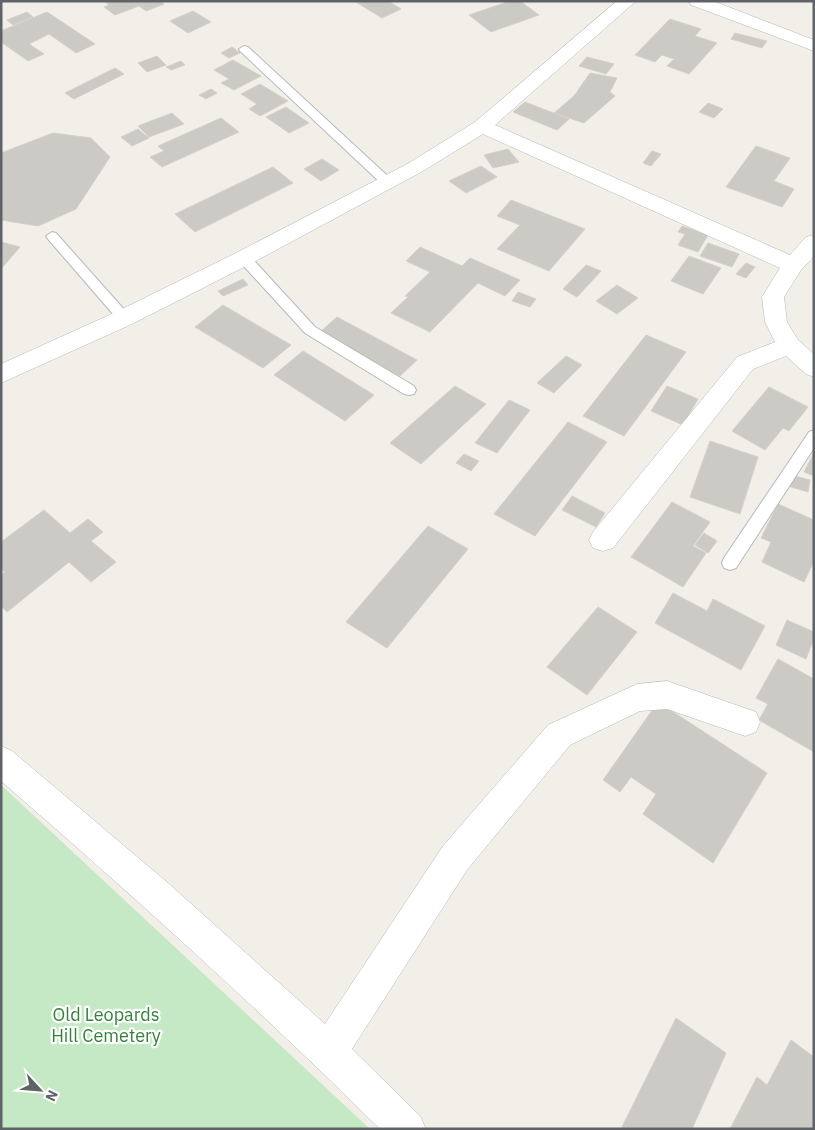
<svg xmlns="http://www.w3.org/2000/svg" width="815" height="1130" font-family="'IBM Plex Sans',sans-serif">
	<rect width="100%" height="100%" fill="#f1efe8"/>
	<!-- green -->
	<polygon fill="#c5e8c5" points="1,785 370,1129 1,1129"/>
	<!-- building -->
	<g fill="#cccac5" stroke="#d6d1c6">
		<polygon points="104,1 160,1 164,4 146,11 139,6 115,15 104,7 109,5"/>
		<polygon points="358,1 388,1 401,9 382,18 356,2"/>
		<polygon points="510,1 520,1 539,15 491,32 469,15"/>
		<polygon points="193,11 211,22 188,33 170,21"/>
		<polygon points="27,12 33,17 13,25 7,20"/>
		<polygon points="47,12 95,44 76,53 49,34 29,44 44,54 28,61 1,42 1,31"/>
		<polygon points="670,19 701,29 695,36 717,43 689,74 667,66 674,59 662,55 655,62 635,55"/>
		<polygon points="735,33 767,41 762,48 731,39"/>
		<polygon points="232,47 240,53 229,58 221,53"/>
		<polygon points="157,56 166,65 147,72 138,63"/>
		<polygon points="587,57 614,64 606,74 579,66"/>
		<polygon points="233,60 261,76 234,90 221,83 229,79 214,70"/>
		<polygon points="181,61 185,65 171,70 166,67"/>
		<polygon points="115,68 124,74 74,99 65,93"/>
		<polygon points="590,73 617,78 610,92 615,96 584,123 554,113 574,96"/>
		<polygon points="260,84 288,101 260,116 249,109 257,104 241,94"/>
		<polygon points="211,89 217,93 206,99 199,95"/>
		<polygon points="525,102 569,119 557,130 513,112"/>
		<polygon points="708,103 723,109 714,118 699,112"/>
		<polygon points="286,107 309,123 289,133 266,117"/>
		<polygon points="172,113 184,124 149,137 138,126"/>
		<polygon points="221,118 239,132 162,167 150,157 164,151 158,146"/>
		<polygon points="138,129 149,138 132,146 121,137"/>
		<polygon points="53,133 91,138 110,157 76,209 38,226 1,220 1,153"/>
		<polygon points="756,146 790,158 774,181 794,189 782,207 726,187"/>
		<polygon points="508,149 519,162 493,168 484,155"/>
		<polygon points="652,151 661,154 651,166 643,163"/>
		<polygon points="322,159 339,170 321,181 304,169"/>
		<polygon points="481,166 497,177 466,193 449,181"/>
		<polygon points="273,167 293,183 195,232 175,214"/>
		<polygon points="511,200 585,229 549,271 497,249 520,225 497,216"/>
		<polygon points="682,226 708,235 698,252 678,245 685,234 678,232"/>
		<polygon points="1,242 20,247 1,269"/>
		<polygon points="708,243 739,254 732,267 700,256"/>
		<polygon points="420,247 462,266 470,258 520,280 505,296 478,283 430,332 391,313 408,297 405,296 430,272 406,261"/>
		<polygon points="689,256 721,268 703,294 671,281"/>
		<polygon points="746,263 755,267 746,278 736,274"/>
		<polygon points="586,265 601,271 577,297 563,289"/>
		<polygon points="243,279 248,285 223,296 218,291"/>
		<polygon points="617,285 638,298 617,314 596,301"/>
		<polygon points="518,292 536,299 530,307 512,301"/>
		<polygon points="223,305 291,345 263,368 195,327"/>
		<polygon points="337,317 417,360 400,376 319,333"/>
		<polygon points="646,335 686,352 624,436 583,416"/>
		<polygon points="303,351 374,395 345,421 274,375"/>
		<polygon points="566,356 582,365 554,393 537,383"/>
		<polygon points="455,386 486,404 421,464 390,443"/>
		<polygon points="667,386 698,399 683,425 651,411"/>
		<polygon points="769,387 808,407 789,431 783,428 765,450 732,431"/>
		<polygon points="509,400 530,410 497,453 475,443"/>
		<polygon points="568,422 607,442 535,536 494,514"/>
		<polygon points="710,441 758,457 740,514 690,497"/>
		<polygon points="814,453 814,476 804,472"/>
		<polygon points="464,454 479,461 471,471 456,463"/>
		<polygon points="791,475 810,480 808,492 788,486"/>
		<polygon points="572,496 605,513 596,527 562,510"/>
		<polygon points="672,502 710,522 693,546 706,553 683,587 631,557"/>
		<polygon points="778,504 814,520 814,561 804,582 762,562 771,542 761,538"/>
		<polygon points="44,510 70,533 88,519 103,532 91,541 116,562 91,582 69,562 7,612 1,606 1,575 5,572 1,569 1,542"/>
		<polygon points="428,526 468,549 387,648 346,622"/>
		<polygon points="704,533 717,541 708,553 695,545"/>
		<polygon points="673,593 707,611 713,599 765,626 741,670 655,623"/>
		<polygon points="598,607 637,632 587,695 547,667"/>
		<polygon points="787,620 814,632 814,638 806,659 776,645"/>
		<polygon points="778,659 814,679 814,752 759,720 768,704 756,698"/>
		<polygon points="658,702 767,773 713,863 643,814 656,794 631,777 620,792 603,780"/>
		<polygon points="676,1018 726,1053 692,1129 621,1129"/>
		<polygon points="791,1040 814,1057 814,1129 730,1129 757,1077 767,1085"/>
	</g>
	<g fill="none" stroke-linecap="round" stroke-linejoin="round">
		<!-- service casing -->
		<g stroke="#b5b8bc" stroke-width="2">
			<g id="service">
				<polygon points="244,46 248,47 392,180 394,183 392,186 384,186 240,51 239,49"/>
				<polygon points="52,232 56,233 129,315 131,318 129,321 119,321 48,239 46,236"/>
				<polygon points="244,254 249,255 315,327 414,386 416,390 414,394 409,395 404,394 305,333 239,261 238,258 239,255"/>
				<polygon points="814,430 814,448 736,568 730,570 724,568 722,563 724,558 809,432"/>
			</g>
		</g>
		<!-- minor casing -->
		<g stroke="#b5b8bc" stroke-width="1">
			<g id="minor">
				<polygon points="617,1 636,1 495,125 790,255 806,237 814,235 814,256 801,270 784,297 787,322 798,340 814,354 814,377 806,374 786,356 753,369 613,548 603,551 593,548 589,540 593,532 737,357 775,342 765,322 762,297 780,268 483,134 423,171 252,263 132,324 1,383 1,364 116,312 236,253 409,163 475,122"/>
				<polygon points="689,1 713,1 814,40 814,51 691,5"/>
				<path d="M667,681L756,712L760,722L756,732L745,736L667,709L640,711L570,745L467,870L352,1049L420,1116L426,1129H380C258,1008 131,894 1,781V746L12,751L168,883L325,1024L443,846L548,725L637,684Z"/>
			</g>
		</g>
		<!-- service -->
		<use href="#service" fill="#fff" fill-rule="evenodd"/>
		<!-- minor -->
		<use href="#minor" fill="#fff" fill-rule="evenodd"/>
	</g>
	<g text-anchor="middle" stroke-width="4.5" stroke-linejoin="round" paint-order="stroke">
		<!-- near-park labels -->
		<g font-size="18" fill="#348238" stroke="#fff">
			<text x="106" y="1021">Old Leopards<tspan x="106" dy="21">Hill Cemetery</tspan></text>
		</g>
	</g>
	<!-- border -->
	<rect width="815" height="1130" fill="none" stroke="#5f6368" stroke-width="5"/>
	<!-- north arrow -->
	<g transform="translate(40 1090) rotate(116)" stroke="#ffffff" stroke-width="4" paint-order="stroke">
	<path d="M0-4L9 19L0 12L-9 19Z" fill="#5f6368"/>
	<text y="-8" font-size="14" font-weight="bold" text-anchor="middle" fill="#5f6368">N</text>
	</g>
</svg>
